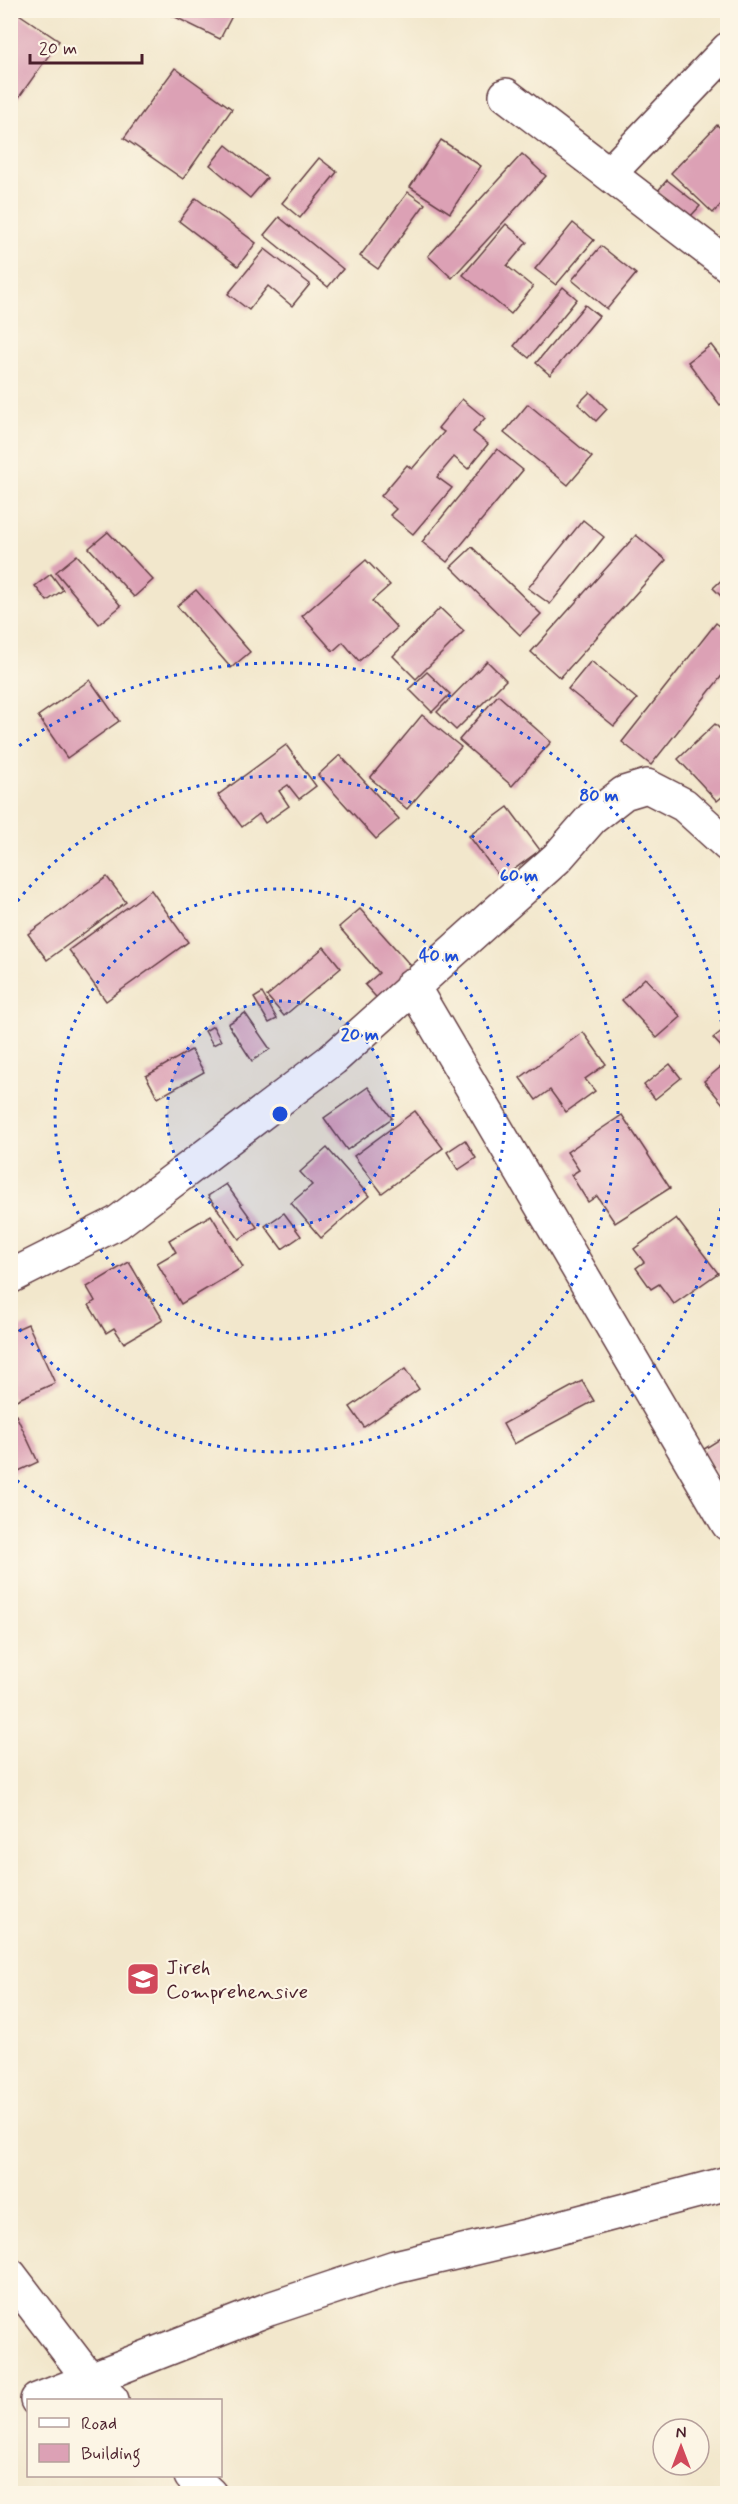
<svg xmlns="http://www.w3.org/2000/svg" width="738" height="2504" font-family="Mynerve,sans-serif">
	<rect width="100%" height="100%" fill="#fcf5e5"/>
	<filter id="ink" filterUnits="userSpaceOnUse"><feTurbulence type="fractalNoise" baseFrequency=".0167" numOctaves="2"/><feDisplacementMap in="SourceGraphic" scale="12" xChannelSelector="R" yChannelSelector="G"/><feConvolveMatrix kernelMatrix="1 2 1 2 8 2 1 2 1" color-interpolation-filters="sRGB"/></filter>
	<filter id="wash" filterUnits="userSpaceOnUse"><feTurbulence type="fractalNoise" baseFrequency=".008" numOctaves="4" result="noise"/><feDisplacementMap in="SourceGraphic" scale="24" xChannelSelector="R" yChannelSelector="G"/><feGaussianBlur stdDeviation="1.35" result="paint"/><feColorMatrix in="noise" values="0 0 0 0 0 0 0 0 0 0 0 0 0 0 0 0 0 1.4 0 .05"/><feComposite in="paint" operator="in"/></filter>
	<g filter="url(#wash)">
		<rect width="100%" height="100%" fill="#f2e7cc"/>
		<g id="blocks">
			<!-- building -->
			<g fill="#dca1b5">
				<polygon points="13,10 59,41 10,110 10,14"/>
				<polygon points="171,10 235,10 220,39 169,14"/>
				<polygon points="175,68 232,109 183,179 124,138"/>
				<polygon points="717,125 728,135 728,197 713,213 671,173"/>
				<polygon points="441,140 481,166 450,213 410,187"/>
				<polygon points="226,145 267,178 250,198 210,165"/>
				<polygon points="522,154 546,176 452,278 428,256"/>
				<polygon points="319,158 337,172 300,218 282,203"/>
				<polygon points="667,180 700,206 689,218 657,192"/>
				<polygon points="408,192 425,204 378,269 360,256"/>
				<polygon points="196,198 256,243 238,266 179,221"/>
				<polygon points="279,217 343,269 328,287 264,235"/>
				<polygon points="573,223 594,240 556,285 535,269"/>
				<polygon points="506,224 527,242 507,266 533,287 511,314 463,275"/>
				<polygon points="601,246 636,274 607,309 572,280"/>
				<polygon points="265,249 310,284 292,306 268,286 249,310 228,294"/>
				<polygon points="563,287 577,299 529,358 514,346"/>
				<polygon points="585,305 599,316 550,375 536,363"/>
				<polygon points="711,345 728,367 728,399 720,405 688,362"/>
				<polygon points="590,392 607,409 596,421 578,404"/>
				<polygon points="462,399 485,418 473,432 488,444 468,469 454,457 437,477 452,488 413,534 390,515 396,509 381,496 407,465 412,469 444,432 438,428"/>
				<polygon points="528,404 592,457 568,485 504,433"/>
				<polygon points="497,449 523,470 447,562 422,542"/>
				<polygon points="583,520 604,537 550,604 528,588"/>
				<polygon points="108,532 153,580 134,597 89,548"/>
				<polygon points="636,535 666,560 560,678 531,652"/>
				<polygon points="472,547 541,614 520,635 451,567"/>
				<polygon points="77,555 121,606 99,624 56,572"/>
				<polygon points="366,560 390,585 372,601 397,628 359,661 343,642 333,651 302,616"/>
				<polygon points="51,574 63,590 47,601 35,586"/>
				<polygon points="728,574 728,603 713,588"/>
				<polygon points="196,590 250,652 231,668 177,606"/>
				<polygon points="440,608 464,631 416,679 393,656"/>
				<polygon points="716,623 728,632 728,668 651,765 622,742"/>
				<polygon points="487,661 506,680 456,730 437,712"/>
				<polygon points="591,661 637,699 614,726 568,689"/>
				<polygon points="427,672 450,694 432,712 409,689"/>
				<polygon points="90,680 119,721 67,758 38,716"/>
				<polygon points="498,695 551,742 512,786 459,740"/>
				<polygon points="422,715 461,747 407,809 370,778"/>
				<polygon points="715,724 728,737 728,792 717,801 678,759"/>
				<polygon points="286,745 316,786 299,799 288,785 279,791 289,806 265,823 259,814 242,827 218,795"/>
				<polygon points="340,755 399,819 376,839 318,775"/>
				<polygon points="508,807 540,850 501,879 469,836"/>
				<polygon points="107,877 126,902 47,960 28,934"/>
				<polygon points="151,890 188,942 106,1001 69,950"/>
				<polygon points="360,909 420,976 385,1007 365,985 379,973 339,927"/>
				<polygon points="324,947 341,968 284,1016 267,996"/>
				<polygon points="645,978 681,1017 657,1038 622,1000"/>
				<polygon points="262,993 277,1019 269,1023 254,998"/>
				<polygon points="245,1013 270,1049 252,1061 228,1024"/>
				<polygon points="213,1026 221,1041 213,1045 205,1031"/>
				<polygon points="728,1026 728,1054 713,1038"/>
				<polygon points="583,1032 606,1064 585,1079 595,1091 566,1112 550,1090 536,1100 520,1078"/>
				<polygon points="191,1050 204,1072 158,1098 146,1076"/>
				<polygon points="670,1064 681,1078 655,1099 644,1085"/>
				<polygon points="723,1065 728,1070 728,1110 704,1081"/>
				<polygon points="368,1087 392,1118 347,1150 324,1118"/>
				<polygon points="415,1111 443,1148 382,1193 354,1156"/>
				<polygon points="622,1115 670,1188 615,1223 597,1196 588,1202 571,1175 579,1170 567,1152"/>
				<polygon points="465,1140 476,1158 458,1170 447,1152"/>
				<polygon points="327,1148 369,1196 321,1238 291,1203 312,1185 300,1172"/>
				<polygon points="226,1184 257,1227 239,1239 208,1196"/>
				<polygon points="284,1213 301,1236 282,1249 265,1226"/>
				<polygon points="211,1215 243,1267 181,1304 157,1263 176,1252 169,1240"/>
				<polygon points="676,1218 718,1273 674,1304 659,1284 651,1289 636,1268 644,1262 634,1249"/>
				<polygon points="129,1262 163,1320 124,1343 114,1328 106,1333 89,1305 95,1301 87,1287"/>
				<polygon points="28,1324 55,1383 14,1401 10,1394 10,1332"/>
				<polygon points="405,1369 419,1389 364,1427 350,1407"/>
				<polygon points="582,1381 594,1401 514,1444 503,1424"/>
				<polygon points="16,1415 38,1462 10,1475 10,1418"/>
				<polygon points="728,1434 728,1482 724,1484 701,1451"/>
			</g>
		</g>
	</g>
	<g filter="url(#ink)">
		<use href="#blocks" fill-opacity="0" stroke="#633d43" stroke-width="1.5"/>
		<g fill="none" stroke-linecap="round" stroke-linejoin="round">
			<!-- minor casing -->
			<g stroke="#633d43" stroke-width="36">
				<g id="minor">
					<polyline points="506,95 728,265"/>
					<polyline points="610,173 728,49"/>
					<polyline points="412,985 728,1524"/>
					<polyline points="10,1277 117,1223 333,1059 557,858 592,818 624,793 647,786 684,805 728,845"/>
					<polyline points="10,2275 90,2380 112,2400"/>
					<polyline points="37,2400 269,2309 395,2267 531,2235 728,2183"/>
					<polyline points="191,2476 210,2494"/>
				</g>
			</g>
			<!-- minor -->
			<use href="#minor" stroke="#fff" stroke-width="33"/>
		</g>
	</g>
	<!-- distance rings -->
	<circle cx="280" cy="1114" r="113" fill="#1d4ed8" fill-opacity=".12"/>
	<g fill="none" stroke="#1d4ed8" stroke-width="3" stroke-dasharray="3 6">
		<circle cx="280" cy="1114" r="113"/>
		<circle cx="280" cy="1114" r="225"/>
		<path d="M12 908A338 338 0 1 1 12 1320"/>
		<path d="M727 1173A451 451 0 0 1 12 1477M12 751A451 451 0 0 1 727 1055"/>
	</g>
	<!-- icons -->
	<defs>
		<g id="school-square" transform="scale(1.725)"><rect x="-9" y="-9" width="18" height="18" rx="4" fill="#d1495b" stroke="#fcf5e5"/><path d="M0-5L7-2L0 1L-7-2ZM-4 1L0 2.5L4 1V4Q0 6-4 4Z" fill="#fff"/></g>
	</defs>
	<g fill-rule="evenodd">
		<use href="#school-square" x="143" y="1979"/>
	</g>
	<g text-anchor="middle" stroke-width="4.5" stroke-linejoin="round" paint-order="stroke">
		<!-- poi labels -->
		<g font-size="21" fill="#4a1f2b" stroke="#fcf5e5" text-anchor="start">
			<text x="166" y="1974">Jireh<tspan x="166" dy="24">Comprehensive</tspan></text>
		</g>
	</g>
	<circle cx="280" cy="1114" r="9" fill="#1d4ed8" stroke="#fcf5e5" stroke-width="3"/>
	<g font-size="18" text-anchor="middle" font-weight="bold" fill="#1d4ed8" stroke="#fcf5e5" stroke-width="4.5" stroke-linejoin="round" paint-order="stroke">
		<text x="599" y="801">80 m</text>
		<text x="519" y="881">60 m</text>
		<text x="439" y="961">40 m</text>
		<text x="360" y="1040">20 m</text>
	</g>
	<!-- margin -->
	<rect width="738" height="2504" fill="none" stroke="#fcf5e5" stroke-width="36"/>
	<!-- legend -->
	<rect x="27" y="2399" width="195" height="78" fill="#fcf5e5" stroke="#b59f9b" stroke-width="1.5"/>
	<rect x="39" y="2418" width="30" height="9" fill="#ffffff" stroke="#b59f9b" stroke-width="1.5"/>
	<text x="81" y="2429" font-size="18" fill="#4a1f2b">Road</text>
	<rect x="39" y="2444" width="30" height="18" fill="#dca1b5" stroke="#b59f9b" stroke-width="1.5"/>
	<text x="81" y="2459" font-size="18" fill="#4a1f2b">Building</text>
	<!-- north arrow -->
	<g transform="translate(681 2447)"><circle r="28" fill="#fcf5e5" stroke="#b59f9b" stroke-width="1.5"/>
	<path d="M0-4.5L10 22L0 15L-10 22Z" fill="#d1495b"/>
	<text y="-9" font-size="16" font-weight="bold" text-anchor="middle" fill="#4a1f2b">N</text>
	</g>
	<!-- scale -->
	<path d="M30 54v9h112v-9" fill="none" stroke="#4a1f2b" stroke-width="3"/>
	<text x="39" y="54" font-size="18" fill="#4a1f2b" stroke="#fcf5e5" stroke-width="4.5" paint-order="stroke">20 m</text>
</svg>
